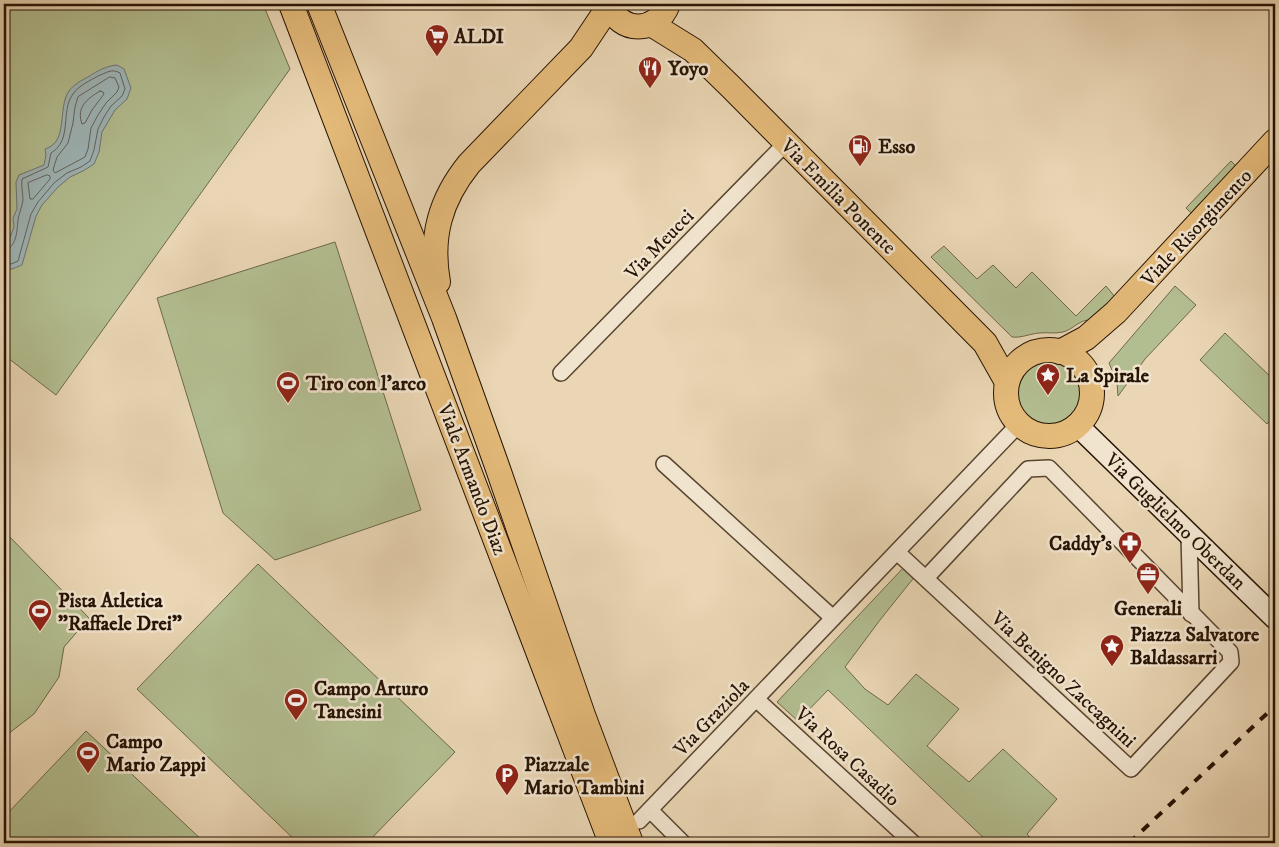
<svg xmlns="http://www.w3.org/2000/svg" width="1279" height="847" font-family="'IM FELL DW Pica',serif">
	<rect width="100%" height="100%" fill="#ead6b4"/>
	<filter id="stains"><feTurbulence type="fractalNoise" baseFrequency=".004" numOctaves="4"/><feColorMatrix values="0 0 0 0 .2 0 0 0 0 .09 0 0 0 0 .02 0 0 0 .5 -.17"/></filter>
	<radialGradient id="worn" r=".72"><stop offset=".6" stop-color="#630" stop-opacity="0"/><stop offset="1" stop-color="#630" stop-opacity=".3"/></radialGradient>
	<!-- green -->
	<g fill="#b3be90" stroke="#6d684a">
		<polygon points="4,4 263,4 290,69 56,395 4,355"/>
		<polygon points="1231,161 1236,166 1191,213 1186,208"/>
		<polygon points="335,242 421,510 275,560 223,513 157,298"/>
		<path d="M944,246L977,279L993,265L1016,288L1032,272L1076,316L1106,286L1115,297L1091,322L1088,320C1078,321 1072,330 1063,332C1055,334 1047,332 1039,333C1029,334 1022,338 1012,337L931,257Z"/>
		<polygon points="1175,286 1196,305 1145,359 1118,396 1117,382 1109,363"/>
		<polygon points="1225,333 1275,381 1275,415 1267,424 1200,360"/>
		<circle cx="1049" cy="393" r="31"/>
		<polygon points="4,531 89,618 64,647 59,677 34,714 4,737"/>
		<polygon points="258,564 455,752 367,843 298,843 137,689"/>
		<polygon points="905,566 916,575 880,620 845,667 865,689 888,705 916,674 959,709 927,746 969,782 1003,749 1057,799 1027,834 1035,843 989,843 828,690 798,721 777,702"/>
		<polygon points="86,731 205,843 4,843 4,817"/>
	</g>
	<!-- water -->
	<path fill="#9eb6b9" stroke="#6e7571" d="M117,65L124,69L131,88L127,99L115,110L102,132L99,152L94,164L83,171L70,177L58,187L42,205L36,216L22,265L12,269L4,268V247L9,240L14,227L13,218L17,209L16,182L19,175L44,165L46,155L45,149C69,142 57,108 69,91C73,85 82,80 88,77C97,71 106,66 117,65Z"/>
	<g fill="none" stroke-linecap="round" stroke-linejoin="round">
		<!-- shore -->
		<g stroke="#62645e" stroke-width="1">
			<polygon points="110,77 115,78 119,87 117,92 106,103 98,115 91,128 88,149 85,157 55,173 53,170 57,157 68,143 73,123 75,107 78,97"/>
			<path d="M100,91L103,92L104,94L92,110L85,123L82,124C76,107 87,99 100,91Z"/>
			<polygon points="47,175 50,176 50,179 33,199 30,199 28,183"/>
			<path d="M4,250C17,248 17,230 18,220C19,213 22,207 23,200C23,193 21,186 22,179L48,167L51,153C73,140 60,111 73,94C78,86 91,80 98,76C106,73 112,68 120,73L125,89L122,96L111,106L104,117L98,129L94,150L90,161L81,167L67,173L54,183L38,202L31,214L18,261L11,264L4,263"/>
		</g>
		<!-- minor casing -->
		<g stroke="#584430" stroke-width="18">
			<g id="minor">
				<polyline points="561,373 786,143"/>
				<polyline points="664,464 833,618"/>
				<polyline points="1189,534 1191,614"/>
				<polyline points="897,552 1131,769 1231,662 1230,652 1049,468 1028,469 926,578"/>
				<polyline points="756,699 913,843"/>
				<polyline points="650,810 683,843"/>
				<polyline points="639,821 1019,424"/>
			</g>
		</g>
		<!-- secondary casing -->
		<g stroke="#271304" stroke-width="24">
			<polyline id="secondary" points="1077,425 1275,618"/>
		</g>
		<!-- primary casing -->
		<g stroke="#271304" stroke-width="26">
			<g id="primary">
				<polyline points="291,4 611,843"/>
				<polyline points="319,4 444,318 497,466 583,715 631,843"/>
				<path d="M609,4C619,34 657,34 668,4"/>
				<polyline points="651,24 693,50 731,87 985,343 1007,382"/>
				<path d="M438,282C430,237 440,200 469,164L581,48L609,6"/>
				<circle cx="1049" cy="393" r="43"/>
				<polyline points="1060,352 1086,338 1116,312 1275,141"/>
			</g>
		</g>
		<!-- minor -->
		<use href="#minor" stroke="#f1e4ce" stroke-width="15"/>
		<!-- secondary -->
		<use href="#secondary" stroke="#f1e4ce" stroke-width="21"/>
		<!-- primary -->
		<use href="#primary" stroke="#e5bb7a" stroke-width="24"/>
		<!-- rail -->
		<polyline stroke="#271304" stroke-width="4" stroke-dasharray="9 9" stroke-linecap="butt" points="1129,843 1275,706"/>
	</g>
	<!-- icons -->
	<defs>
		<g id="supermarket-pin" transform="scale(1.25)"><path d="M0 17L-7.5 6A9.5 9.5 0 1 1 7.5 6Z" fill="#8f2418" stroke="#f1e4ce"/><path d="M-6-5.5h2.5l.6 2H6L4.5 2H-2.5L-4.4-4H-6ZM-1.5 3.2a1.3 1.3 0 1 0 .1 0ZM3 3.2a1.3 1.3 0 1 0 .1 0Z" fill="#fff"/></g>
		<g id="restaurant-pin" transform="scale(1.25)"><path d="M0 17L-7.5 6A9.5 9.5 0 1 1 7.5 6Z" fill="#8f2418" stroke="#f1e4ce"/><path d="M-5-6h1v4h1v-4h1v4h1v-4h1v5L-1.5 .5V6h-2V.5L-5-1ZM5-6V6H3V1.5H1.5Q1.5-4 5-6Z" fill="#fff"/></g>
		<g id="fuel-pin" transform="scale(1.25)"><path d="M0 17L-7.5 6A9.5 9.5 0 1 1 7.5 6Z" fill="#8f2418" stroke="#f1e4ce"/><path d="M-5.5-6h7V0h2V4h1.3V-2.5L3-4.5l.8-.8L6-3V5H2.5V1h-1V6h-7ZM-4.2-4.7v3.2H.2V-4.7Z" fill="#fff"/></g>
		<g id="sight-pin" transform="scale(1.25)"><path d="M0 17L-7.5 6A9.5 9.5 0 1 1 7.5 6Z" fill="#8f2418" stroke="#f1e4ce"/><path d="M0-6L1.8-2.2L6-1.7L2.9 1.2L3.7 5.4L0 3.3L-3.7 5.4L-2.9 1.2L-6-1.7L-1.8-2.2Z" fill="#fff"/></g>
		<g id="stadium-pin" transform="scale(1.25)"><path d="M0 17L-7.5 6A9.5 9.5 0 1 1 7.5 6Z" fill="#8f2418" stroke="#f1e4ce"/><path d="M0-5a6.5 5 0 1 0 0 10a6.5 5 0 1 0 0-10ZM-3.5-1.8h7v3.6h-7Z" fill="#fff"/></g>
		<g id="pharmacy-pin" transform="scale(1.25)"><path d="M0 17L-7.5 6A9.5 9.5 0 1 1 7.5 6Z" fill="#8f2418" stroke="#f1e4ce"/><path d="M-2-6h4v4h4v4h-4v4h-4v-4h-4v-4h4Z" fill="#fff"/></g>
		<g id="office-pin" transform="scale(1.25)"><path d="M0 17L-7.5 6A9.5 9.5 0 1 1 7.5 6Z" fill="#8f2418" stroke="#f1e4ce"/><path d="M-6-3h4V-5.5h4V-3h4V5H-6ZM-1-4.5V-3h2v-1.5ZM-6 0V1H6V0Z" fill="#fff"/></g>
		<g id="parking-pin" transform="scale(1.25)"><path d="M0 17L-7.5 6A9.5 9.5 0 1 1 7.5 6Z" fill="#8f2418" stroke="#f1e4ce"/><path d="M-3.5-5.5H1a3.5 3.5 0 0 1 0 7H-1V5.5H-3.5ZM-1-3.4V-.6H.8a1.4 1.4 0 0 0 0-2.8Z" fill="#fff"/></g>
	</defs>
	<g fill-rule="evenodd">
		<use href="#supermarket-pin" x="437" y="36"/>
		<use href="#restaurant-pin" x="650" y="68"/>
		<use href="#fuel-pin" x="860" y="146"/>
		<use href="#sight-pin" x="1048" y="375"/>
		<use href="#stadium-pin" x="288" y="383"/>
		<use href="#pharmacy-pin" x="1130" y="543"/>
		<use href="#office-pin" x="1148" y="574"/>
		<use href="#stadium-pin" x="40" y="611"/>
		<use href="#sight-pin" x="1112" y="646"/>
		<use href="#stadium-pin" x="296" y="700"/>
		<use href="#stadium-pin" x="88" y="753"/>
		<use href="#parking-pin" x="507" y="775"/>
	</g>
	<g text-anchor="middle" stroke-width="5" stroke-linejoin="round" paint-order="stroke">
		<!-- poi labels -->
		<g font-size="20" font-weight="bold" fill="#271304" stroke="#f1e4ce" text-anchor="start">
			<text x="454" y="43">ALDI</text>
			<text x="668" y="75">Yoyo</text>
			<text x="878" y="153">Esso</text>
			<text x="1066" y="382">La Spirale</text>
			<text x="306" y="390">Tiro con l'arco</text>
			<text x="1112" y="550" text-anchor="end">Caddy's</text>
			<text x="58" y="607">Pista Atletica<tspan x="58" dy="23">"Raffaele Drei"</tspan></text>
			<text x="1148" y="615" text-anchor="middle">Generali</text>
			<text x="1130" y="641">Piazza Salvatore<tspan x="1130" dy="23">Baldassarri</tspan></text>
			<text x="314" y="695">Campo Arturo<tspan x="314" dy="23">Tanesini</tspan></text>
			<text x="106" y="748">Campo<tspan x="106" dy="23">Mario Zappi</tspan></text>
			<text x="524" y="771">Piazzale<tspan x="524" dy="23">Mario Tambini</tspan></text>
		</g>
		<!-- street labels -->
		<g font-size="20" fill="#271304" stroke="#f1e4ce">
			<text transform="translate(839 196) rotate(45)" y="7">Via Emilia Ponente</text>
			<text transform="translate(1196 227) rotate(-47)" y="7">Viale Risorgimento</text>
			<text transform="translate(659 244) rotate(-46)" y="7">Via Meucci</text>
			<text transform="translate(473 479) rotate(69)" y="7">Viale Armando Diaz</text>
			<text transform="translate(1176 521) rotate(44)" y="7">Via Guglielmo Oberdan</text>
			<text transform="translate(1064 679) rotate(43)" y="7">Via Benigno Zaccagnini</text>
			<text transform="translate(711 717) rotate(-46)" y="7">Via Graziola</text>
			<text transform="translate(848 756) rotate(43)" y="7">Via Rosa Casadio</text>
		</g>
	</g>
	<!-- margin -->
	<rect width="1279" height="847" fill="none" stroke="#ead6b4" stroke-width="20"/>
	<rect x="5" y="5" width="1269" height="837" fill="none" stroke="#271304" stroke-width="2.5"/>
	<rect x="10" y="10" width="1259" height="827" fill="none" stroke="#271304"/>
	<rect width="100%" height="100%" filter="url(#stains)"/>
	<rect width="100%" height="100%" fill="url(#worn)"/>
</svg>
